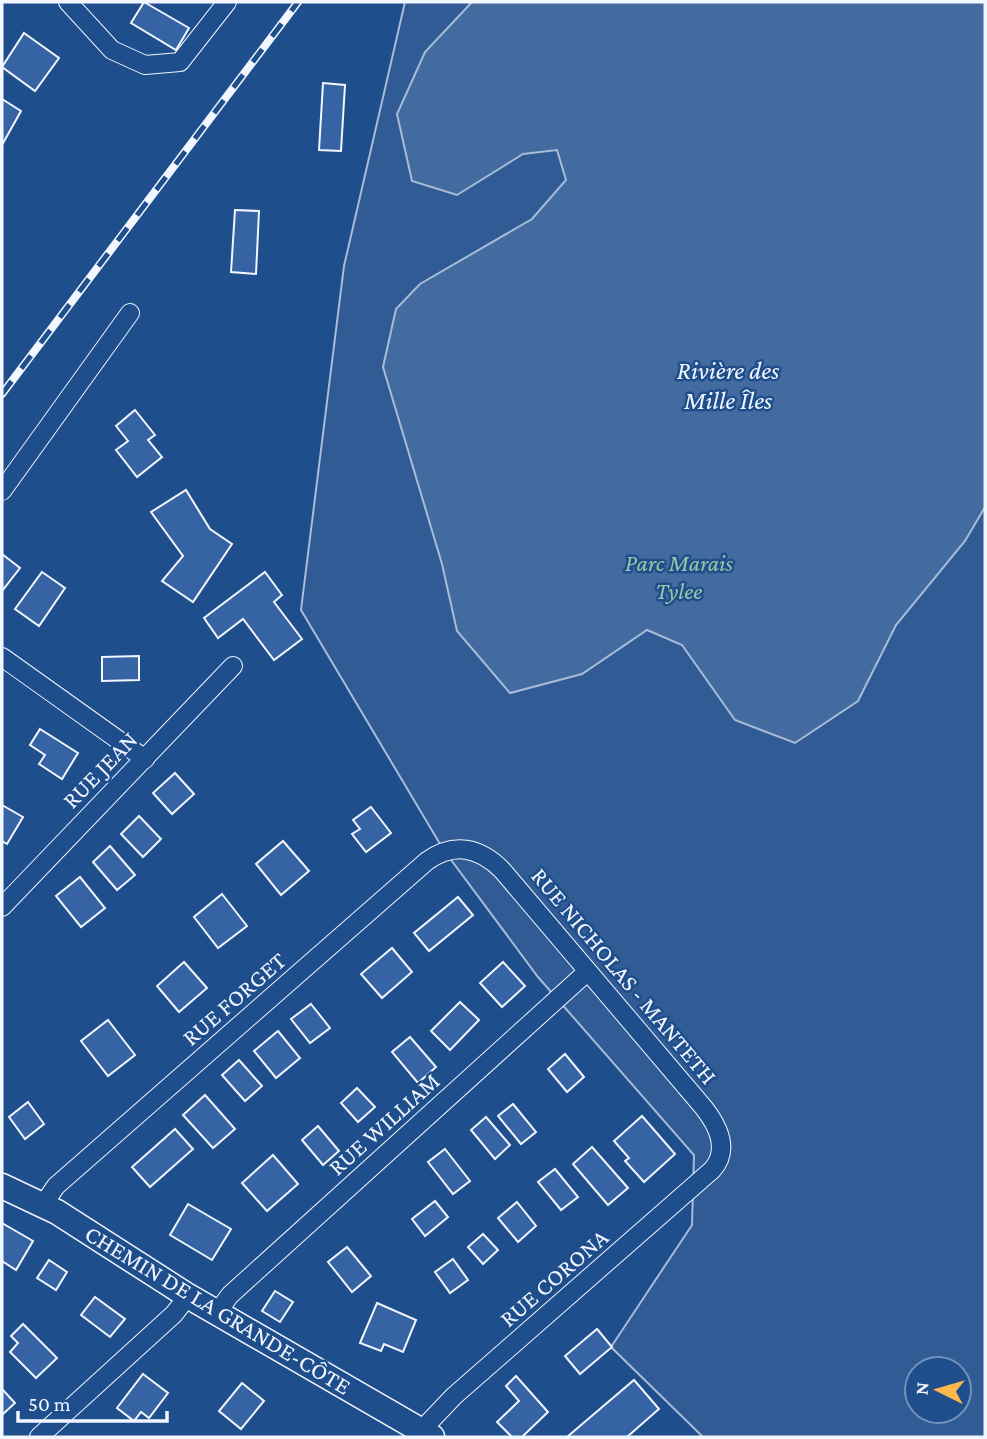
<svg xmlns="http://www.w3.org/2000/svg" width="987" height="1439" font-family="'Crimson Pro',serif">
	<rect width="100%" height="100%" fill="#1f4e8c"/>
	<!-- built -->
	<path fill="#305b95" stroke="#a8bbd7" stroke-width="2" fill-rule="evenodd" d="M405,2H543L985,269V1437H703L611,1347L692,1225L694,1155L538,977L443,849L301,610L344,266ZM917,1369H959V1411H917Z"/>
	<!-- water -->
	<polygon fill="#446ba0" stroke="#a8bbd7" stroke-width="2" points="472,2 985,2 985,507 965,541 896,625 858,701 795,743 735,720 682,645 647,630 582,674 510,693 457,631 442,564 383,367 396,309 420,284 532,219 566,180 557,150 523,154 457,195 412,181 397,114 425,52"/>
	<!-- building -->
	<g fill="#3563a3" stroke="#f2f6ff" stroke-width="2">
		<polygon points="144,2 189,28 176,50 131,23"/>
		<polygon points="24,33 59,58 35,91 2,67"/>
		<polygon points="323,83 345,85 341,151 319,150"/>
		<polygon points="2,99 21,111 2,145"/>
		<polygon points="235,210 259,211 256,274 231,272"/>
		<polygon points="135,410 155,435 148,440 162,457 137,477 116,450 128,441 116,426"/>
		<polygon points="186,490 210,529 232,544 193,602 162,581 183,556 151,512"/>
		<polygon points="2,554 20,568 2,591"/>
		<polygon points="42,572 65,588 39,626 15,609"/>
		<polygon points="265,572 282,595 274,602 302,639 274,660 243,619 218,638 204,618"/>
		<polygon points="139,656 139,680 102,681 102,657"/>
		<polygon points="40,729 78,753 62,779 39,764 45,755 30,745"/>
		<polygon points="175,773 194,794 172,814 153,793"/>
		<polygon points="2,805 23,817 7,844 2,841"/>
		<polygon points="371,807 391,833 366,852 352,834 360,829 353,820"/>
		<polygon points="139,816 161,839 143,857 121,834"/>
		<polygon points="283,841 309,871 281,895 256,864"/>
		<polygon points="110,846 135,875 117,890 93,862"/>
		<polygon points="80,877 105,908 81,927 56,896"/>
		<polygon points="222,894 247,926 218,948 194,917"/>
		<polygon points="458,897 473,915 429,951 414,933"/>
		<polygon points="392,948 412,972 382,998 361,974"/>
		<polygon points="184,962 207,988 179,1012 157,986"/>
		<polygon points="503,962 525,986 502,1007 480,983"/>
		<polygon points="460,1002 479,1020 450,1050 431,1031"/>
		<polygon points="311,1004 330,1028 310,1043 291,1019"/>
		<polygon points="108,1020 135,1055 108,1076 81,1041"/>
		<polygon points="278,1031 300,1058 276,1078 254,1051"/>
		<polygon points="410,1037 436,1067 418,1083 392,1052"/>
		<polygon points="565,1054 584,1077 567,1092 548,1069"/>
		<polygon points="239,1060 262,1086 245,1101 222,1075"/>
		<polygon points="357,1088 375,1107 358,1122 341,1103"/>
		<polygon points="205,1095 235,1129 213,1148 183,1115"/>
		<polygon points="28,1102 44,1124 25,1139 9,1117"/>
		<polygon points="513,1104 536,1132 521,1144 498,1116"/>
		<polygon points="642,1116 675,1154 644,1182 625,1161 629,1158 614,1141"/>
		<polygon points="486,1117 510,1145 495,1159 471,1130"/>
		<polygon points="318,1126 339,1151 323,1165 302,1140"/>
		<polygon points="175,1129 193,1149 150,1187 132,1167"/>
		<polygon points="592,1147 628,1188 608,1205 573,1164"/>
		<polygon points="445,1149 470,1181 453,1194 428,1162"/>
		<polygon points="273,1155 298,1184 267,1211 242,1183"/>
		<polygon points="555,1169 578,1197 561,1210 538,1182"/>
		<polygon points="435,1201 448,1217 425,1236 412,1219"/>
		<polygon points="517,1202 536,1226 518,1242 498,1218"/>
		<polygon points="188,1204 231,1229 212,1260 170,1235"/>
		<polygon points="2,1223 33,1241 16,1270 2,1261"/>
		<polygon points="483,1234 498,1250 483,1264 468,1247"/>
		<polygon points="347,1247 371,1276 352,1292 328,1262"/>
		<polygon points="453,1259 468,1280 450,1293 435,1272"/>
		<polygon points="49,1260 67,1272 56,1290 37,1278"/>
		<polygon points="275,1291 293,1302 280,1322 262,1311"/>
		<polygon points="95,1297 125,1319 110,1337 81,1315"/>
		<polygon points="377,1303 416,1320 403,1352 384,1344 381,1351 360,1343"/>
		<polygon points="23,1324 57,1358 36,1378 10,1352 18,1343 11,1336"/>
		<polygon points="597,1329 612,1347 580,1374 565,1356"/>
		<polygon points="143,1374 168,1393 149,1418 141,1412 134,1421 117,1408"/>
		<polygon points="516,1376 548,1412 522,1437 512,1437 497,1422 519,1401 506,1386"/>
		<polygon points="634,1380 659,1409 627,1437 567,1437"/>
		<polygon points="242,1383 264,1401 241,1429 219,1411"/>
		<polygon points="2,1389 15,1403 2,1415"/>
	</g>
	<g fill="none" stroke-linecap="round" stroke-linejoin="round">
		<!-- street casing -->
		<g stroke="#f2f6ff" stroke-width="20">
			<g id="street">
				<polyline points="68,2 112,50 145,65 180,62 227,2"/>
				<polyline points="2,491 130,313"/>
				<polyline points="2,657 145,759"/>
				<polyline points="2,907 233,666"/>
				<path d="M43,1205L56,1186L427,861C454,842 479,847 502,870L704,1108C718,1126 730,1150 712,1170L454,1396L415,1437"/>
				<polyline points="217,1313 230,1295 587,972"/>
				<polyline points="39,1437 174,1314 188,1296"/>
			</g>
		</g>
		<!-- secondary casing -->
		<g stroke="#f2f6ff" stroke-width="27">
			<polyline id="secondary" points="2,1186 57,1212 188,1296 432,1437"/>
		</g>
		<!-- street -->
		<use href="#street" stroke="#1f4e8c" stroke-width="18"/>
		<!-- secondary -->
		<use href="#secondary" stroke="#1f4e8c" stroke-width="24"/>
		<!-- rail casing -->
		<g stroke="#f2f6ff" stroke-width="8">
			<polyline id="rail" points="2,394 298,2"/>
		</g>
		<!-- rail -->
		<use href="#rail" stroke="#1f4e8c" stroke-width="5" stroke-dasharray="16" stroke-linecap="butt"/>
	</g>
	<g text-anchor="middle" stroke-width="5" stroke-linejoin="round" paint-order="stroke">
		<!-- park labels -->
		<g font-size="24" font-style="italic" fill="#97c8a6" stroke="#1f4e8c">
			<text x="679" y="571">Parc Marais<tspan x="679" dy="28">Tylee</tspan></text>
		</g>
		<!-- street labels -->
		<g font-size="24" fill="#f2f6ff" stroke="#1f4e8c">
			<text transform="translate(100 770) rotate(-46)" y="8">RUE JEAN</text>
			<text transform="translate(624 976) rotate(50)" y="8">RUE NICHOLAS - MANTETH</text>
			<text transform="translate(234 999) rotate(-41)" y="8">RUE FORGET</text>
			<text transform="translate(384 1124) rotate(-42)" y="8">RUE WILLIAM</text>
			<text transform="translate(554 1278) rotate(-41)" y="8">RUE CORONA</text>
			<text transform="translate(218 1310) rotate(31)" y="8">CHEMIN DE LA GRANDE-CÔTE</text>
		</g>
		<!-- water labels -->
		<g font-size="26" font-style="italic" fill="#f2f6ff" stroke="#1f4e8c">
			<text x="728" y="379">Rivière des<tspan x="728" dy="30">Mille Îles</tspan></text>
		</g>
	</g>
	<!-- border -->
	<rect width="987" height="1439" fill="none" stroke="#f2f6ff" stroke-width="7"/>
	<!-- north arrow -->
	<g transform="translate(938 1390) rotate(275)"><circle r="33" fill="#1f4e8c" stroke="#7391ba" stroke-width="2"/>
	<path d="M0-5L12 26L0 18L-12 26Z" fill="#ffb74d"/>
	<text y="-10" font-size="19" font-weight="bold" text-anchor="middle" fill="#f2f6ff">N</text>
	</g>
	<!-- scale -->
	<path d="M18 1411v10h149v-10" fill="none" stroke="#f2f6ff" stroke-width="3.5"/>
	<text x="28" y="1411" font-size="21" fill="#f2f6ff" stroke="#1f4e8c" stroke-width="5" paint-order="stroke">50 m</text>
</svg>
